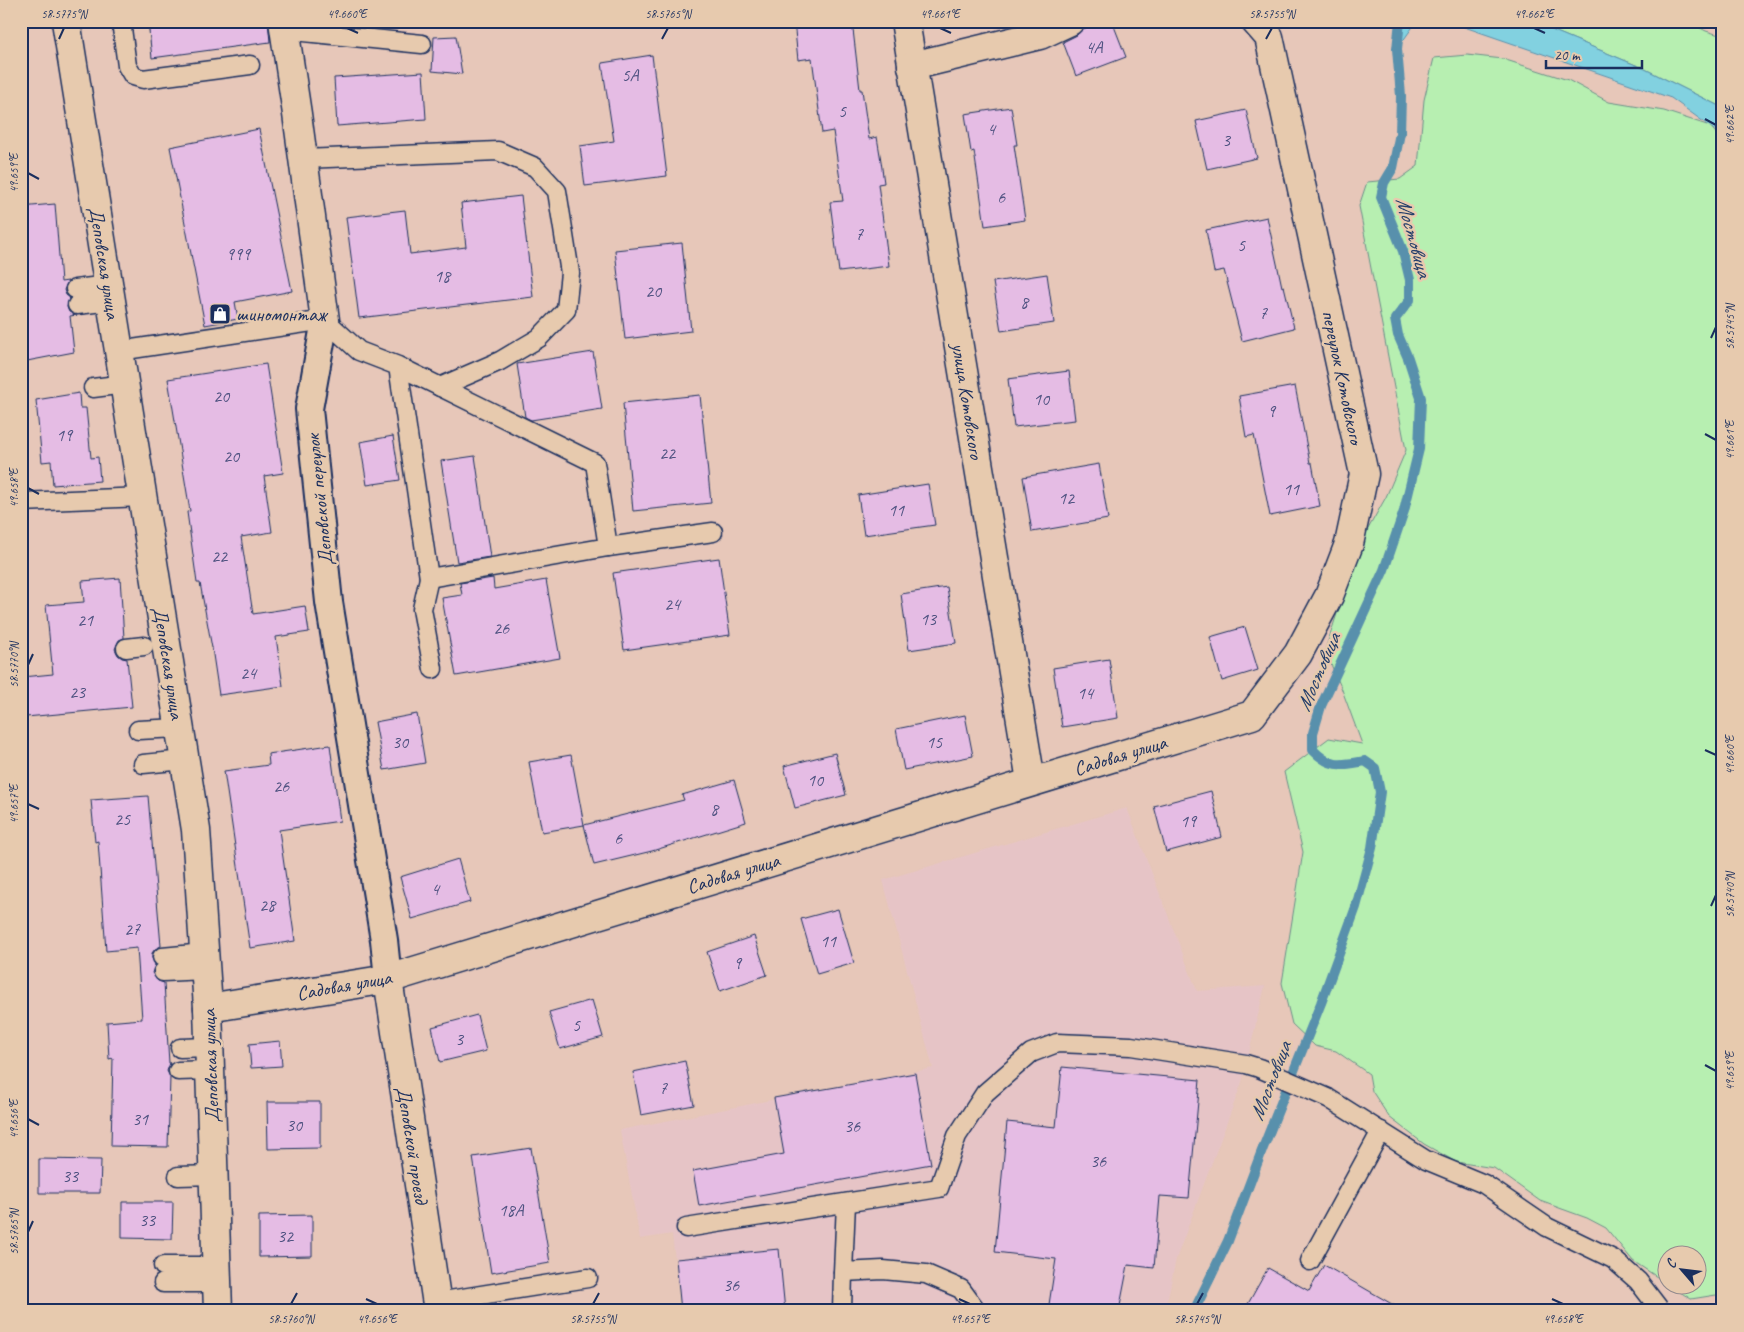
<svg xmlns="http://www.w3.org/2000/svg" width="1744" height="1332" font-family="Caveat,sans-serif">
	<rect width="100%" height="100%" fill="#e7c7b9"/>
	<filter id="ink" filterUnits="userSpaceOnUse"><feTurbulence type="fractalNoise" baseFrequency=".02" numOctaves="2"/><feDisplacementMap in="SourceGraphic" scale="10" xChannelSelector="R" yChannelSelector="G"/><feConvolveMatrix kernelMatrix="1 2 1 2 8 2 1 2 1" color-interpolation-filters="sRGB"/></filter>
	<g filter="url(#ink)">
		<!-- built -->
		<polygon fill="#e6c4c6" points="1127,808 1197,991 1265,986 1242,1082 1176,1259 1165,1311 681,1311 672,1234 640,1239 620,1130 933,1068 883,880"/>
		<!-- green -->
		<g fill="#b7efb1" stroke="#698f88">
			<polygon points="1530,21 1687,21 1706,31 1723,36 1723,108 1643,68"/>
			<polygon points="1467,55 1503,59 1568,80 1609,102 1664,111 1710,126 1723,142 1723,1298 1716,1295 1691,1299 1669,1285 1696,1284 1696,1254 1666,1254 1666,1283 1633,1261 1606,1228 1587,1218 1540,1201 1494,1168 1456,1162 1424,1144 1389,1117 1372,1091 1369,1074 1336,1051 1315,1046 1292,1024 1282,983 1303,852 1284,772 1329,738 1362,744 1341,687 1325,651 1359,545 1386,497 1406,450 1359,206 1367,182 1400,179 1418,166 1424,100 1434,58"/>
		</g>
		<!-- water -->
		<g fill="#82d1e0" stroke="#5990ac">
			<polygon points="1395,21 1417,21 1397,49"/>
			<polygon points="1447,21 1530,21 1643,68 1723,108 1723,136 1671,98"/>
		</g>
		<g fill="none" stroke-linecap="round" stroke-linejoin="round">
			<!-- stream -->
			<path stroke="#5990ac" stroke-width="10" d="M1194,1311L1228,1241L1263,1148L1321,1003L1356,907L1372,848L1380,792L1375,768L1365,761C1342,765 1331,769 1313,750V733L1321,706L1384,570L1404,511L1419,449L1421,398L1408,358L1398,335L1395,319L1410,300V280L1403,251L1381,197L1384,183L1393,168L1400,133L1401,96L1397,49L1400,21"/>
		</g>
		<!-- building -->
		<g fill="#e5bce4" stroke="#1b2f5e">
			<polygon points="148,21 268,21 270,42 152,58"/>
			<polygon points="794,21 852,21 860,90 862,90 869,139 877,137 881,161 884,183 878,184 889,266 839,272 830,202 843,201 833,131 822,133 812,58 798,60"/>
			<polygon points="1104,21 1112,21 1126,57 1076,76 1063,42 1077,35 1083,29"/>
			<polygon points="456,36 462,74 432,71 434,37"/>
			<polygon points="652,55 667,176 585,186 580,146 614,141 602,63"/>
			<polygon points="423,72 426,119 337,126 334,78"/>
			<polygon points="1011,107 1017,145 1014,145 1025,220 985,226 974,151 971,152 965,114"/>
			<polygon points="1246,110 1257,158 1207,169 1196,121"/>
			<polygon points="259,129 292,291 235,302 238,319 205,325 170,147"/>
			<polygon points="521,196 533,297 359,318 346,217 405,210 410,254 466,247 461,203"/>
			<polygon points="55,204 61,282 68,281 64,290 66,295 70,298 67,307 69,312 77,315 70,316 74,352 27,361 21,307 21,207"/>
			<polygon points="1267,217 1282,287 1284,286 1294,328 1242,341 1224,270 1214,272 1206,230"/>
			<polygon points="682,243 691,331 625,339 615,250"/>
			<polygon points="1047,274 1054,323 1001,331 993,282"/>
			<polygon points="593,352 602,409 531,420 525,417 517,364"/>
			<polygon points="266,364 283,473 264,476 272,532 241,537 253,614 305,606 309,632 276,637 283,686 219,695 212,648 200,583 197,583 187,512 190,511 168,379"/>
			<polygon points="1069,371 1075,420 1014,427 1008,379"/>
			<polygon points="1295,386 1310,463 1312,463 1320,506 1270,516 1254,435 1246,437 1239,396"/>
			<polygon points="79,393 80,408 86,408 91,458 98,457 100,481 53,485 51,461 42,462 36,400"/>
			<polygon points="700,395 711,503 633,511 623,403"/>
			<polygon points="393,436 400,480 367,485 360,442"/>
			<polygon points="475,456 490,557 457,562 441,461"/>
			<polygon points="1099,464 1108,519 1032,532 1023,477"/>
			<polygon points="928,484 935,525 864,535 858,495"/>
			<polygon points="719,558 730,635 624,650 613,573"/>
			<polygon points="120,578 124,638 119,640 115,649 118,655 122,658 127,659 132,707 26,717 22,677 53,674 46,605 84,602 82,581"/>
			<polygon points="493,578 494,589 546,580 560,658 456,676 442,598 462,595 460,583"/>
			<polygon points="947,587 956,643 909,650 901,594"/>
			<polygon points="1245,627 1258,670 1222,681 1210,637"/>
			<polygon points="1109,659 1118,718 1062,727 1053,668"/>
			<polygon points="417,714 425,763 384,770 375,722"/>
			<polygon points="965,715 973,756 904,770 896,729"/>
			<polygon points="330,745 340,821 279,830 295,941 250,948 224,771 269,765 268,754"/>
			<polygon points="835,753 846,795 795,808 784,766"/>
			<polygon points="571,755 584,825 542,832 529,762"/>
			<polygon points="734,780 746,822 652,851 594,865 584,825 684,800 682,795"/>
			<polygon points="1211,791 1222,837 1166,852 1154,806"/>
			<polygon points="148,796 161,946 155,949 152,953 152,958 155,965 152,973 158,981 164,983 169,1063 170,1063 167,1071 170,1077 168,1147 111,1146 113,1058 109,1059 107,1022 142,1019 137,948 106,951 98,841 95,842 91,800"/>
			<polygon points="458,859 470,902 412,919 400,877"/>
			<polygon points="838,909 854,963 817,974 801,919"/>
			<polygon points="754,936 767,975 720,991 707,952"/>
			<polygon points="592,1000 603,1037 560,1049 549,1012"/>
			<polygon points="477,1015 486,1051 440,1062 432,1027"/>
			<polygon points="280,1041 282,1066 251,1068 249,1044"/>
			<polygon points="685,1061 694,1105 641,1115 633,1072"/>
			<polygon points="1062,1067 1200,1080 1189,1198 1160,1196 1154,1268 1128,1265 1119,1311 1048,1311 1056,1259 995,1252 1007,1122 1056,1127"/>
			<polygon points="915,1073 931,1164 699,1206 693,1171 784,1154 774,1098"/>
			<polygon points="267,1102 320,1102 320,1148 268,1149"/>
			<polygon points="531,1148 550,1263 491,1273 473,1157"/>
			<polygon points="39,1159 101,1160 100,1193 39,1193"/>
			<polygon points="122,1202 173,1202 172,1239 122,1238"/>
			<polygon points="312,1215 312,1256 259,1257 259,1216"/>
			<polygon points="779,1249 785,1311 681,1311 676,1259"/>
			<polygon points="1324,1265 1404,1311 1244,1311 1268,1268 1309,1291"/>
		</g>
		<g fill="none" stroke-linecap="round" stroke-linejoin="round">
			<!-- service casing -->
			<g stroke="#1b2f5e" stroke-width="21">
				<g id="service">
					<polyline points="121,21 127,66 133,76 143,79 250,65"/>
					<polyline points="284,30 422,44"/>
					<polyline points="304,159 498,151 535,167 557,191 570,273 566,310 539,338 500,361 440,387"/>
					<polyline points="75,289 109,285"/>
					<polyline points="77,305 112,301"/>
					<polyline points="119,351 325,320 359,351 398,366 595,463 608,547 429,578 398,366"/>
					<polyline points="93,388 125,384"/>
					<polyline points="21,502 143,497"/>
					<polyline points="608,547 713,532"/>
					<polyline points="429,578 422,609 433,669"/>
					<polyline points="126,648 144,646"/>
					<polyline points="138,730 179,728"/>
					<polyline points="143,764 185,760"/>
					<polyline points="162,957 204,953"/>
					<polyline points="163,972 205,970"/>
					<polyline points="180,1048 209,1047"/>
					<polyline points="178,1071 210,1070"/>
					<polyline points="178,1176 214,1175"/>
					<polyline points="846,1203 843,1272 883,1270 926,1274 961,1289 977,1311"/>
					<polyline points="686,1228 939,1188 957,1136 985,1093 1031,1053 1057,1043 1131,1046 1246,1064 1259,1068 1328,1098 1426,1160 1484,1184 1547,1227 1613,1259 1638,1281 1661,1311"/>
					<polyline points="1310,1261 1381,1131"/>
					<polyline points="163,1266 217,1266"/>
					<polyline points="163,1283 217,1283"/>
					<polyline points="437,1302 588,1278"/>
					<polyline points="842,1311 843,1272"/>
				</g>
			</g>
			<!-- pedestrian casing -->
			<g stroke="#1b2f5e" stroke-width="30">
				<polyline id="pedestrian" points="325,320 309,409 329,602 384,940 388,979"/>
			</g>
			<!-- minor casing -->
			<g stroke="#1b2f5e" stroke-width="31">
				<g id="minor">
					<polyline points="283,21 297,114 325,320"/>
					<polyline points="905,21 1031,781"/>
					<polyline points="912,66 1040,35 1070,21"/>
					<polyline points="388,979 438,1311"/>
					<polyline points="208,1008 388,979 1252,715 1298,654 1329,596 1349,544 1364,474 1269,37 1255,21"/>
				</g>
			</g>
			<!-- secondary casing -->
			<g stroke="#1b2f5e" stroke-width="31">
				<polyline id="secondary" points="66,21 196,830 208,1008 218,1311"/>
			</g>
			<!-- service -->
			<use href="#service" stroke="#e7caae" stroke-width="18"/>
			<!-- pedestrian -->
			<use href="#pedestrian" stroke="#e7caae" stroke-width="26"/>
			<!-- minor -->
			<use href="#minor" stroke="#e7caae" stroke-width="28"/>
			<!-- secondary -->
			<use href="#secondary" stroke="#e7caae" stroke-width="28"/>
		</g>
	</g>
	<!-- ticks -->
	<path fill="none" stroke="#1b2f5e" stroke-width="2" d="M347,28L358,33M940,28L951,33M1534,28L1545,33M59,39L64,28M662,39L668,28M1266,39L1272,28M1705,119L1716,125M28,173L39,179M1711,338L1716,327M1705,434L1716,440M28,488L39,494M28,665L33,654M1705,750L1716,755M28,804L39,809M1711,906L1716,895M1705,1065L1716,1071M28,1119L39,1125M28,1232L33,1221M366,1299L377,1304M959,1299L970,1304M1552,1299L1563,1304M291,1304L297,1293M593,1304L599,1293M1197,1304L1203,1293"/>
	<!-- icons -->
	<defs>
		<g id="shop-square" transform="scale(1.125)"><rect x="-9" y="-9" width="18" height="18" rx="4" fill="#1b2f5e" stroke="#e7caae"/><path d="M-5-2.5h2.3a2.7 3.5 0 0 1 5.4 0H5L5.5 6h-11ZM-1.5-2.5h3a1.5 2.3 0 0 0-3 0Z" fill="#fff"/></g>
	</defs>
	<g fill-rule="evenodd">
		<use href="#shop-square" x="220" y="314"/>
	</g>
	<g text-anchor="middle" stroke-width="5" stroke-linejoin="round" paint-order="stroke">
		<!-- number labels -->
		<g font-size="18" fill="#4e5280">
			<text x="1094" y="53">4А</text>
			<text x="630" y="81">5А</text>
			<text x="842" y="117">5</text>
			<text x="991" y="135">4</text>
			<text x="1226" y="146">3</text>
			<text x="1001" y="203">6</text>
			<text x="859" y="240">7</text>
			<text x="1241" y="251">5</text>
			<text x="238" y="260">999</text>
			<text x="442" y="282">18</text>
			<text x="653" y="297">20</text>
			<text x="1024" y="308">8</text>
			<text x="1263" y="319">7</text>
			<text x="221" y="402">20</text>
			<text x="1041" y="405">10</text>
			<text x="1271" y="417">9</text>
			<text x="64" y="441">19</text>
			<text x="667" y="459">22</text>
			<text x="231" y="462">20</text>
			<text x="1291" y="495">11</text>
			<text x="1066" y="504">12</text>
			<text x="896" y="516">11</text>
			<text x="219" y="562">22</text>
			<text x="672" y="610">24</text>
			<text x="928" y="625">13</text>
			<text x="85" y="626">21</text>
			<text x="501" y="634">26</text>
			<text x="248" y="679">24</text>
			<text x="77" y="698">23</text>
			<text x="1085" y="699">14</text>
			<text x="400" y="748">30</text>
			<text x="934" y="748">15</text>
			<text x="815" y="786">10</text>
			<text x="281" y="792">26</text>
			<text x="714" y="815">8</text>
			<text x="122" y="825">25</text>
			<text x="1188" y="827">19</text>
			<text x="618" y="844">6</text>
			<text x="435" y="895">4</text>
			<text x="267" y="911">28</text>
			<text x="132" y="935">27</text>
			<text x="828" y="947">11</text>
			<text x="737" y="969">9</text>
			<text x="576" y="1031">5</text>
			<text x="459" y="1045">3</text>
			<text x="663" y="1094">7</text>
			<text x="140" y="1125">31</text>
			<text x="294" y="1131">30</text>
			<text x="852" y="1132">36</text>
			<text x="1098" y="1167">36</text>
			<text x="70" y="1182">33</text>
			<text x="511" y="1216">18А</text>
			<text x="147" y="1226">33</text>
			<text x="285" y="1242">32</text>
			<text x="731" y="1291">36</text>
		</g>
		<!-- street labels -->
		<g font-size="20" fill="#1b2f5e" stroke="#e7caae">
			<text transform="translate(105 263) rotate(81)" y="7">Деповская улица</text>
			<text transform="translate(1343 377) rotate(78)" y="7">переулок Котовского</text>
			<text transform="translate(968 401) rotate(81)" y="7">улица Котовского</text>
			<text transform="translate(319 500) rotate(-96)" y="7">Деповской переулок</text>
			<text transform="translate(169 663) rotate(81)" y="7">Деповская улица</text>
			<text transform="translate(1120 755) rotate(-17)" y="7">Садовая улица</text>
			<text transform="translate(733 873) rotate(-17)" y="7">Садовая улица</text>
			<text transform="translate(344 985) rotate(-10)" y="7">Садовая улица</text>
			<text transform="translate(210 1066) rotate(-92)" y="7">Деповская улица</text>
			<text transform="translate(413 1145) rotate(81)" y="7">Деповской проезд</text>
		</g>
		<!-- poi labels -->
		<g font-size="20" fill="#1b2f5e" stroke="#e7caae" text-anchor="start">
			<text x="236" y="321">шиномонтаж</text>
		</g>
		<!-- water labels -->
		<g font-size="21" font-style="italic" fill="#253f6b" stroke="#e7caae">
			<text transform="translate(1414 237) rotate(74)" y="7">Мостовица</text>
			<text transform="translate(1318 672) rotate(-67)" y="7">Мостовица</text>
			<text transform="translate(1270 1081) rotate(-69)" y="7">Мостовица</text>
		</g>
	</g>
	<!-- margin -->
	<rect width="1744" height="1332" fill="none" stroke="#e7caae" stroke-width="55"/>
	<!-- north arrow -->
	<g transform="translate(1682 1270) rotate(298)"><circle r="24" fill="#e7caae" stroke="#958c8e"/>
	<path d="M0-4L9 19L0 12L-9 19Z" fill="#1b2f5e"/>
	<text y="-8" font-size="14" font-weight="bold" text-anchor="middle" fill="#1b2f5e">С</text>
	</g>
	<!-- scale -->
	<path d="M1546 60v8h96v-8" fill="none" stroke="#1b2f5e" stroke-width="2.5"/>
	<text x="1554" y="60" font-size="15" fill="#1b2f5e" stroke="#e7caae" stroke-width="4" paint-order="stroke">20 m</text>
	<rect x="28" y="28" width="1688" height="1276" fill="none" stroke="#1b2f5e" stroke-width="2"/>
	<g font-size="12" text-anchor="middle" fill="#1b2f5e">
		<text x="64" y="18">58.5775°N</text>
		<text x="347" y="18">49.660°E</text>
		<text x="668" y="18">58.5765°N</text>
		<text x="940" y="18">49.661°E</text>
		<text x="1272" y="18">58.5755°N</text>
		<text x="1534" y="18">49.662°E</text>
		<text transform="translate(1730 125) rotate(-90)" y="4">49.662°E</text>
		<text transform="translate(14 173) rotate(-90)" y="4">49.659°E</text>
		<text transform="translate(1730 327) rotate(-90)" y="4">58.5745°N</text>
		<text transform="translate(1730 440) rotate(-90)" y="4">49.661°E</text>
		<text transform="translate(14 488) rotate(-90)" y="4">49.658°E</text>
		<text transform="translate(14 665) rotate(-90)" y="4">58.5770°N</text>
		<text transform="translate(1730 755) rotate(-90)" y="4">49.660°E</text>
		<text transform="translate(14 804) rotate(-90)" y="4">49.657°E</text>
		<text transform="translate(1730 895) rotate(-90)" y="4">58.5740°N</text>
		<text transform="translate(1730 1071) rotate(-90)" y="4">49.659°E</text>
		<text transform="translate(14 1119) rotate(-90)" y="4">49.656°E</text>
		<text transform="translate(14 1232) rotate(-90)" y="4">58.5765°N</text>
		<text x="291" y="1323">58.5760°N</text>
		<text x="377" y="1323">49.656°E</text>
		<text x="593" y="1323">58.5755°N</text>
		<text x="970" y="1323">49.657°E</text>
		<text x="1197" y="1323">58.5745°N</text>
		<text x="1563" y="1323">49.658°E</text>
	</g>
</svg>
